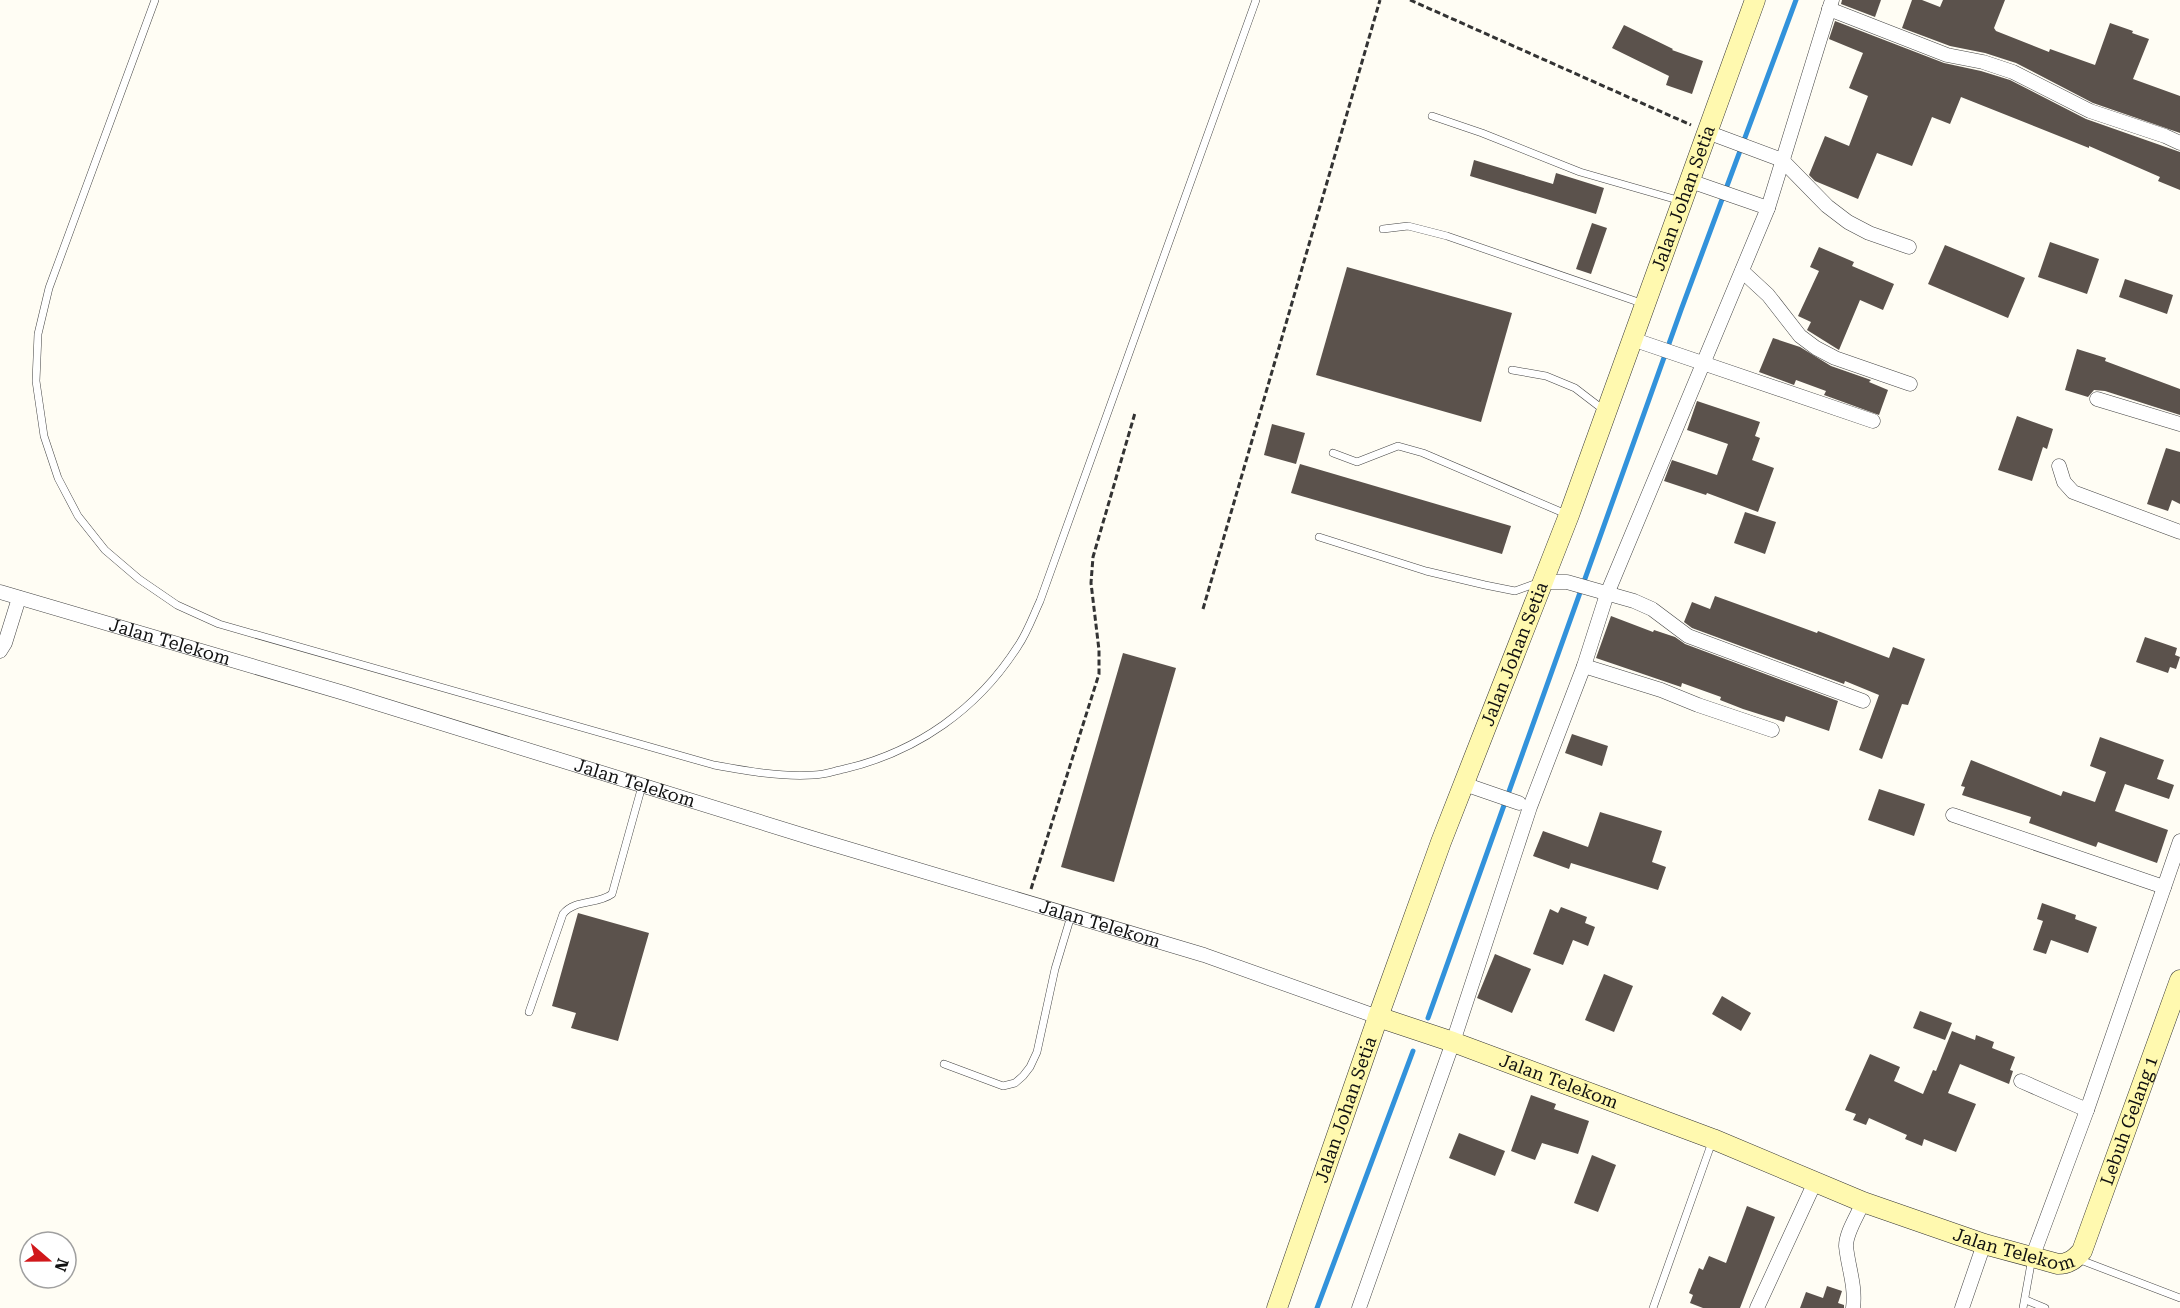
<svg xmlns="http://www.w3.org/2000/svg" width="2180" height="1308" font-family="'Roboto Serif',serif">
	<rect width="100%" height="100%" fill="#fffdf4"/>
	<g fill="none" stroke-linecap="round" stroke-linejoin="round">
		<!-- stream -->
		<g stroke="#3292db" stroke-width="5">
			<polyline points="1428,1018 1681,310 1796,0"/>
			<polyline points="1317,1308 1413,1051"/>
		</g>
	</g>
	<!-- building -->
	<g fill="#5b524c">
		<polygon points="1842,0 1881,0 1875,17 1841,4"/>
		<polygon points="1912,0 1922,0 1940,7 1943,0 2005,0 1994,28 1996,31 2049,52 2050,49 2095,65 2110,23 2133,31 2132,33 2149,39 2133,79 2180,96 2180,133 2093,103 2016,63 1985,53 1950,46 1902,28"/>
		<polygon points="1835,21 1944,63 1981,71 2010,80 2086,119 2180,152 2180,190 2158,181 2160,177 2089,146 2089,148 1961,97 1950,124 1932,117 1912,166 1877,153 1858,199 1815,181 1809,175 1825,136 1849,146 1868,96 1849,88 1863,53 1829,39"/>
		<polygon points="1624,25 1673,49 1672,50 1703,61 1692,94 1666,85 1669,76 1612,48"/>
		<polygon points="1474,160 1553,184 1556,173 1604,188 1596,214 1470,176"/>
		<polygon points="1592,223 1607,228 1591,274 1576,269"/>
		<polygon points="2050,242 2099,259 2087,294 2038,277"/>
		<polygon points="1945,245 2025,278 2008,318 1928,284"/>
		<polygon points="1819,247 1854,262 1852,266 1894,284 1883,310 1860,300 1839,350 1807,330 1811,322 1798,316 1819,271 1810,267"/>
		<polygon points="1347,267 1512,313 1481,422 1316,375"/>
		<polygon points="2125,279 2173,295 2167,314 2119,297"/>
		<polygon points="1773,338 1800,347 1831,366 1871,380 1869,382 1888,390 1879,415 1824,395 1826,391 1796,380 1794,385 1759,372"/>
		<polygon points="2077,349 2106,358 2105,361 2180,389 2180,415 2105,391 2094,390 2088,397 2065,390"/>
		<polygon points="1697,401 1760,422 1755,436 1760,438 1752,460 1774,468 1758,512 1707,493 1706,495 1664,481 1672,460 1717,475 1728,444 1687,430"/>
		<polygon points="2017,416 2053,429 2047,449 2043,447 2032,481 1998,470"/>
		<polygon points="1272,424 1305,433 1296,464 1264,455"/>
		<polygon points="2166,448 2180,452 2180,504 2172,500 2168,511 2147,504"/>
		<polygon points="1300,464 1511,526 1502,554 1291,493"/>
		<polygon points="1745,512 1776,522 1765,554 1734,543"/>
		<polygon points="1715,596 1817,633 1818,631 1889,658 1893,647 1925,659 1908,705 1902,704 1882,759 1859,750 1879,695 1845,681 1844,684 1692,628 1684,622 1692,602 1710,609"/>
		<polygon points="1611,616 1653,632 1654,630 1675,637 1685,644 1838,701 1829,731 1786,716 1784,722 1743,709 1720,700 1721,697 1682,683 1681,687 1596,658"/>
		<polygon points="2145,637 2177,648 2175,655 2180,657 2176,669 2170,667 2168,673 2136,662"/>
		<polygon points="1123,653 1176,668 1114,882 1061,867"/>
		<polygon points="1572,734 1608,746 1602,766 1565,753"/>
		<polygon points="2100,737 2164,760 2157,779 2174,785 2169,799 2125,784 2115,811 2168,830 2157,863 2098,842 2096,847 2029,823 2031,817 1962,795 1965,787 1961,786 1971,760 2061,796 2063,791 2095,802 2106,772 2090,766"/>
		<polygon points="1879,789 1925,804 1914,836 1868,820"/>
		<polygon points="1600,812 1662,831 1652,862 1666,867 1658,890 1571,863 1569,869 1533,856 1543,831 1588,847"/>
		<polygon points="2042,903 2076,915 2075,919 2097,927 2088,953 2051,940 2046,954 2033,950 2043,921 2037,919"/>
		<polygon points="1561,907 1587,917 1585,923 1595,927 1588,946 1573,940 1563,965 1533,954 1550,909 1558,913"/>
		<polygon points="578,913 649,933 618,1041 571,1028 576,1013 552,1006"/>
		<polygon points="1495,954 1531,969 1512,1013 1477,998"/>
		<polygon points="1604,974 1633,986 1614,1032 1585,1020"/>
		<polygon points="1722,996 1751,1013 1741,1031 1712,1014"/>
		<polygon points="1920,1011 1952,1023 1945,1040 1913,1028"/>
		<polygon points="1952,1031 1975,1040 1976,1035 1994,1042 1992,1048 2015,1057 2010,1070 2013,1071 2009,1084 1960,1064 1948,1093 1976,1104 1956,1152 1924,1139 1922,1146 1905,1139 1907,1135 1869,1118 1866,1125 1853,1120 1856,1114 1845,1110 1870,1054 1900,1067 1894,1081 1923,1094 1933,1070 1936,1071"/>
		<polygon points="1531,1095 1556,1104 1554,1109 1589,1121 1578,1154 1542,1143 1535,1160 1511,1151"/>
		<polygon points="1459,1133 1505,1151 1495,1176 1449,1158"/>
		<polygon points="1592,1155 1616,1165 1598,1212 1574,1203"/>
		<polygon points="1747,1206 1775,1217 1740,1308 1703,1308 1690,1303 1693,1295 1689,1293 1699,1268 1703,1270 1709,1256 1726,1263"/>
		<polygon points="1827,1286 1842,1291 1838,1303 1844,1305 1844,1308 1800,1308 1806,1292 1823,1298"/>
	</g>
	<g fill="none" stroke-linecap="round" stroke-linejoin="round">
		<!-- lane casing -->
		<g stroke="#444" stroke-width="8">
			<g id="lane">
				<path d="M155,0L49,288L38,334L36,381L44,436L58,478L78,516L105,550L139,579L177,605L219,624L714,765C747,771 780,777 813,775C824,775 834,771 844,769C917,752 978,709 1018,646C1027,633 1033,616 1040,601L1256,0"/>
				<polyline points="1432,116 1482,133 1580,172 1681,201"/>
				<polyline points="1383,229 1408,226 1447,236 1644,304"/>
				<polyline points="1512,370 1546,376 1575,388 1605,411"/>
				<polyline points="1333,453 1357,462 1398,446 1423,453 1566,514"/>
				<polyline points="1319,537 1426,571 1485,585 1515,591 1537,583"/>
				<path d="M529,1012L563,914C575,899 597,905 612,894L642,786"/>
				<polyline points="944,1064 1003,1086 1015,1083 1023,1076 1030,1067 1037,1052 1055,969 1071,916"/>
				<polyline points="2078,1259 2180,1298"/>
				<polyline points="2026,1300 2045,1308"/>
				<polyline points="1653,1308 1712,1142"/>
				<polyline points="2023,1308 2032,1258"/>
			</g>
		</g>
		<!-- street casing -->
		<g stroke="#444" stroke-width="15">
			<g id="street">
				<polyline points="1829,9 1947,55 1983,62 2013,72 2090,111 2165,136 2180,143"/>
				<polyline points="1707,132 1782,160 1827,206 1848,222 1869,233 1909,247"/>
				<polyline points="1690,181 1768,208"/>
				<polyline points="1742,271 1768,295 1800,336 1816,348 1835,358 1910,384"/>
				<polyline points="1632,339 1873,421"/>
				<polyline points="2097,399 2180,424"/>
				<polyline points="2059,466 2064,482 2073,492 2180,532"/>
				<polyline points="1543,582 1567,582 1634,601 1652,609 1688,636 1863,701"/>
				<path id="s1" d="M0,592L344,693L815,839L1204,955L1378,1017"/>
				<polyline points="0,651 5,643 19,598"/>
				<polyline points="1584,666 1661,690 1698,705 1772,730"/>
				<polyline points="1464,784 1519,803"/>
				<polyline points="1953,815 2164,887"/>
				<polyline points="2021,1081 2087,1110"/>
				<polyline points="2032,1258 2087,1110 2180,841"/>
				<polyline points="1359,1308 1453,1042 1530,807 1584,666 1607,594 1768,208 1832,0"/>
				<polyline points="1757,1308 1815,1182"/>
				<path d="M1853,1308C1856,1286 1848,1267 1846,1246C1846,1232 1858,1215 1863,1202"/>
				<polyline points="1962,1308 1984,1244"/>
			</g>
		</g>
		<!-- secondary casing -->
		<g stroke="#333" stroke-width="21">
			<g id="secondary">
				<path id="s2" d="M1378,1017L1453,1042L1713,1139L1863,1202L1984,1244L2058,1264C2069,1264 2075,1259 2082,1251L2180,980"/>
				<path id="s3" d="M1277,1308L1378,1017L1441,842L1569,515L1755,0"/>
			</g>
		</g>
		<!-- path -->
		<g stroke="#333" stroke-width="3" stroke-dasharray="6 3" stroke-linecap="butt">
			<polyline points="1410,0 1691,125"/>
			<polyline points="1203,609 1380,0"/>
			<polyline points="1031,889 1099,674 1099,650 1091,583 1093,557 1135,413"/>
		</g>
		<!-- lane -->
		<use href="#lane" stroke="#fff" stroke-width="7"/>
		<!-- street -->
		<use href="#street" stroke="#fff" stroke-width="14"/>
		<!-- secondary -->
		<use href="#secondary" stroke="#fff9af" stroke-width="20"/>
	</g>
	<g text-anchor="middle" stroke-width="6" stroke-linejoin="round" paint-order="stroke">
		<!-- street labels -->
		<g font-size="18" fill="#111" stroke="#fff">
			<text dy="6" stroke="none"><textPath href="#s3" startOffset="1182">Jalan Johan Setia</textPath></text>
			<text dy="6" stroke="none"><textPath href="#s1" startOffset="177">Jalan Telekom</textPath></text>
			<text dy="6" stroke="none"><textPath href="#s3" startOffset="696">Jalan Johan Setia</textPath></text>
			<text dy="6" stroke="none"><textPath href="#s1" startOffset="663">Jalan Telekom</textPath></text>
			<text dy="6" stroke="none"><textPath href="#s1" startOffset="1149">Jalan Telekom</textPath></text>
			<text dy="6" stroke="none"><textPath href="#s2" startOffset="192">Jalan Telekom</textPath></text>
			<text dy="6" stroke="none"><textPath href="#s3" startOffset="210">Jalan Johan Setia</textPath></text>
			<text dy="6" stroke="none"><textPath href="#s2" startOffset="891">Lebuh Gelang 1</textPath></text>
			<text dy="6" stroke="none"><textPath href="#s2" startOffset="678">Jalan Telekom</textPath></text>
		</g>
	</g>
	<!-- north arrow -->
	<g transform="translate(48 1260) rotate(110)"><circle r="28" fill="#ffffff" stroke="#a0a0a0" stroke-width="1.5"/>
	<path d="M0-4.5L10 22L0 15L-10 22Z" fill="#d1181b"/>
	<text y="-9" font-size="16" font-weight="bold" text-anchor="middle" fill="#111111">N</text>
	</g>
</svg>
